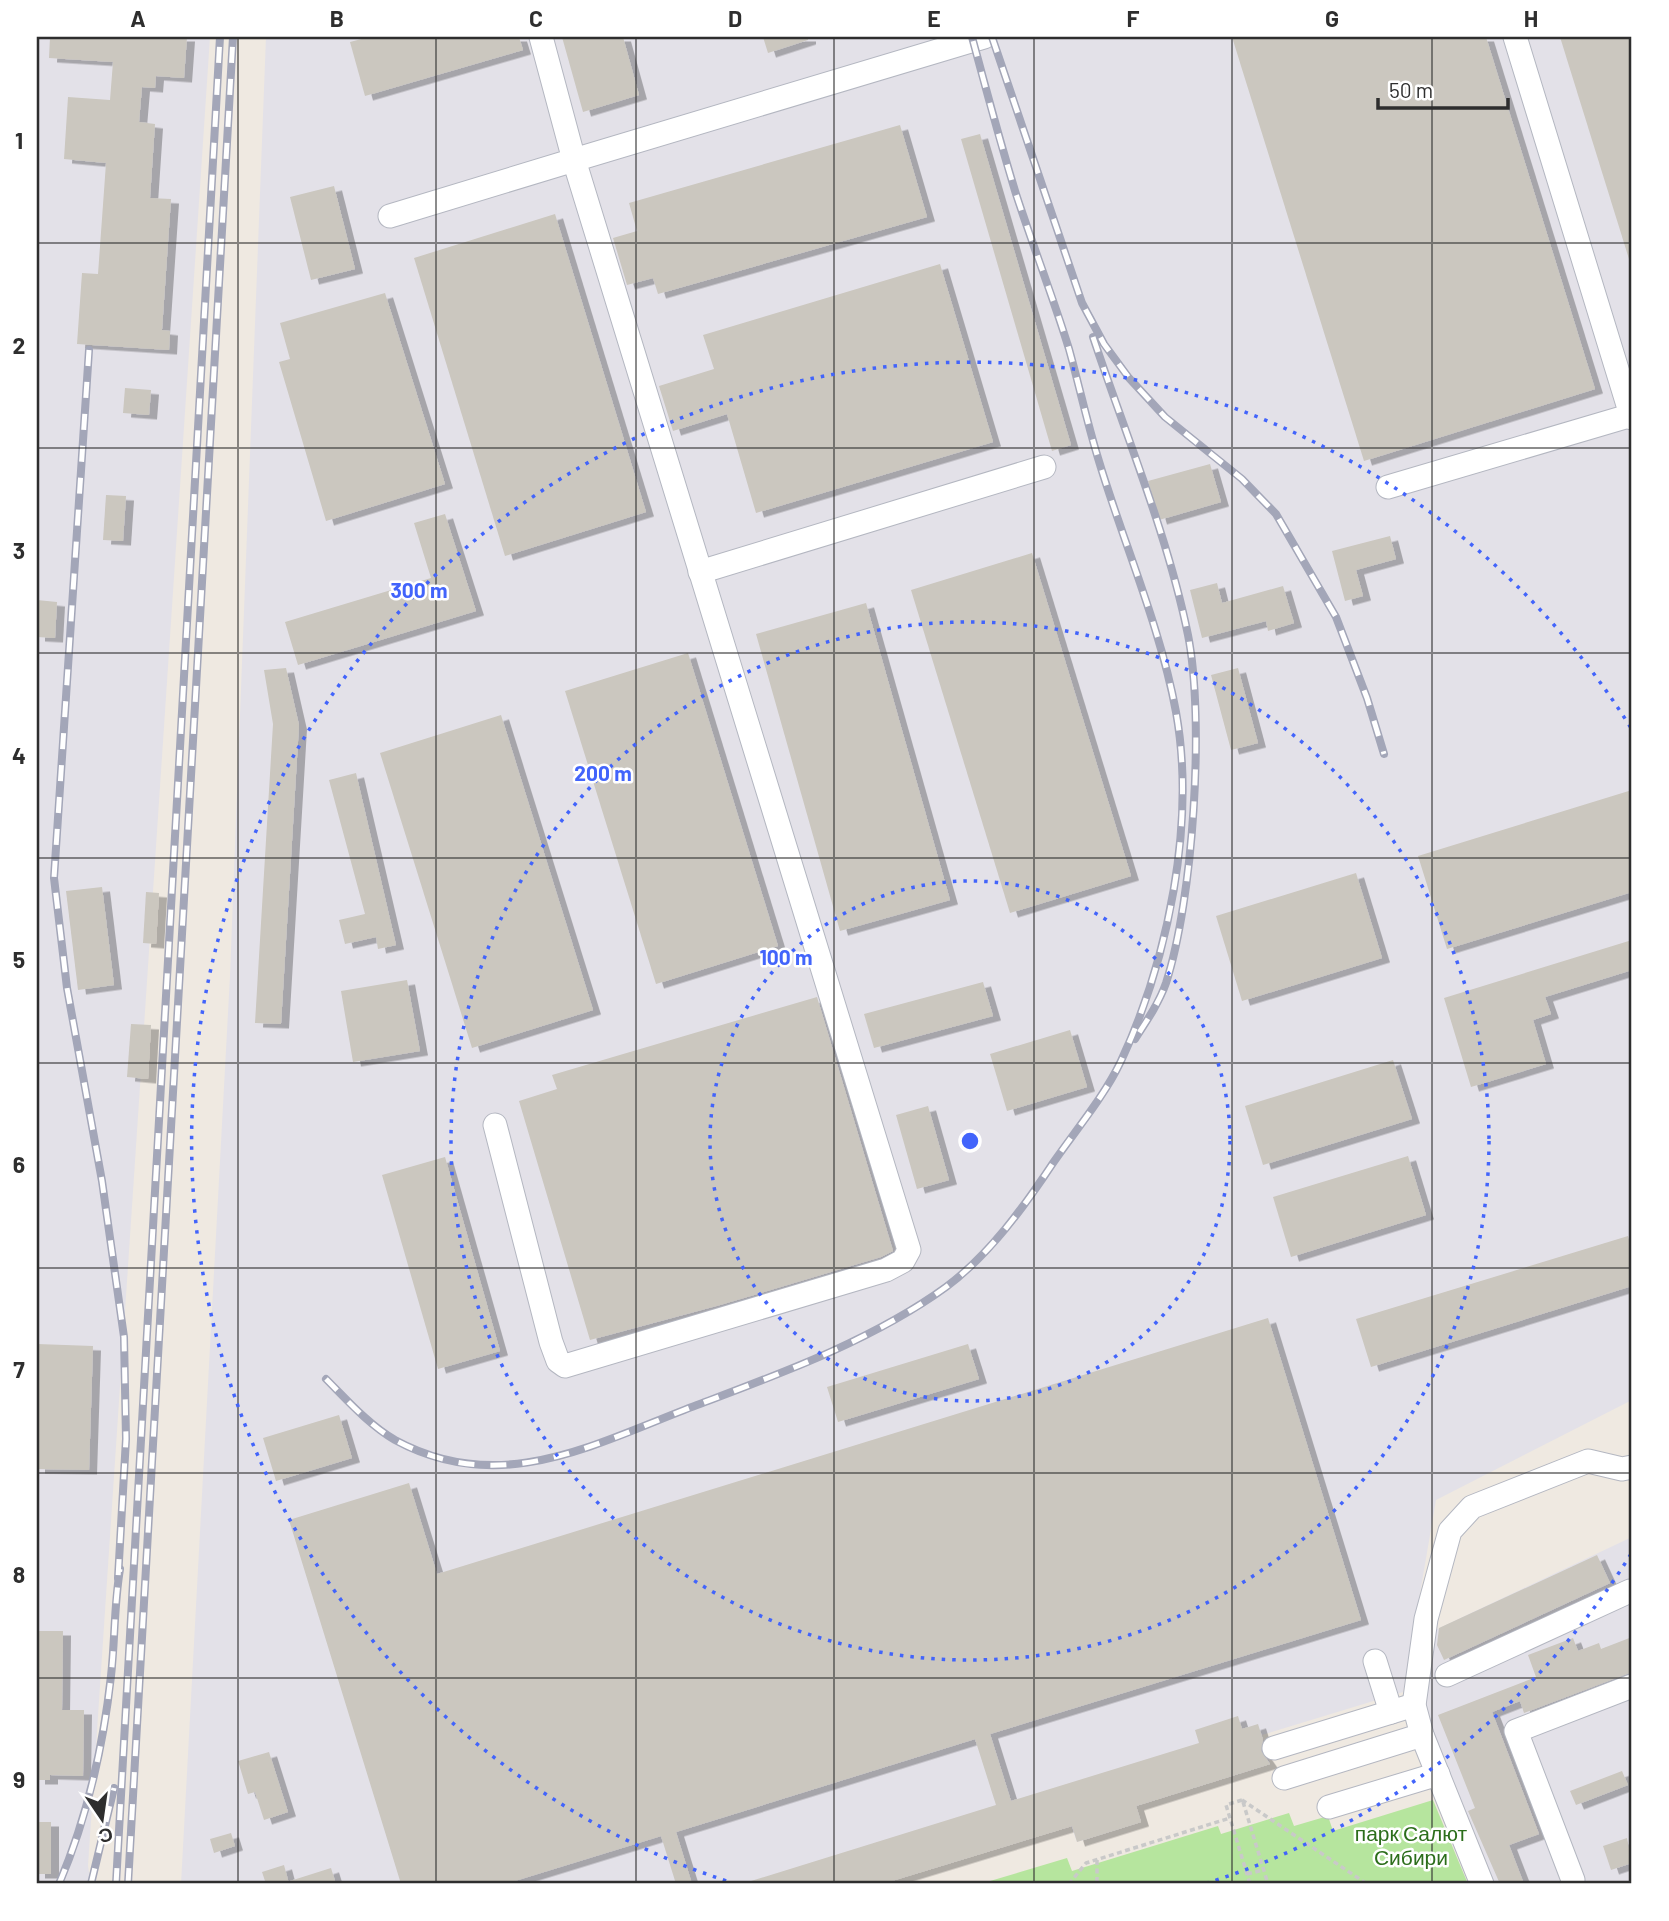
<svg xmlns="http://www.w3.org/2000/svg" width="1669" height="1921" font-family="Barlow,sans-serif">
	<defs>
		<filter id="shadow"><feDropShadow dx="8" dy="4.5" stdDeviation="0" flood-color="#0004"/></filter>
	</defs>
	<rect width="100%" height="100%" fill="#efe9e1"/>
	<!-- industrial -->
	<g fill="#e3e1e8">
		<polygon points="37,37 210,37 88,1866 91,1884 37,1884"/>
		<polygon points="266,37 1632,37 1632,1400 1436,1500 1403,1692 1262,1735 1270,1764 1136,1806 1141,1822 1077,1842 1071,1826 882,1884 181,1884 230,976"/>
		<polygon points="1632,1537 1632,1884 1491,1884 1425,1717 1431,1632"/>
	</g>
	<!-- green -->
	<polygon fill="#b6e59e" points="1433,1800 1468,1884 980,1884 1067,1858 1072,1871 1218,1826 1221,1834 1289,1813 1294,1826 1328,1816 1333,1831"/>
	<!-- building -->
	<g fill="#cbc7bf" filter="url(#shadow)">
		<polygon points="50,37 187,37 184,78 156,76 155,88 142,87 139,122 155,124 150,198 171,199 162,330 170,331 169,350 77,344 82,273 98,274 106,163 64,159 68,97 110,100 113,62 49,58"/>
		<polygon points="369,37 519,37 523,50 365,96 350,42"/>
		<polygon points="562,37 623,37 639,95 583,112"/>
		<polygon points="763,37 808,37 808,40 768,53"/>
		<polygon points="1232,37 1486,37 1595,389 1364,461"/>
		<polygon points="1560,37 1632,37 1632,259 1629,259"/>
		<polygon points="900,125 927,217 658,294 653,278 627,285 613,238 637,231 629,203"/>
		<polygon points="980,134 1071,445 1052,451 961,139"/>
		<polygon points="334,186 355,269 311,280 290,197"/>
		<polygon points="555,214 646,512 505,556 414,258"/>
		<polygon points="940,264 993,442 756,513 727,414 673,431 659,386 714,369 703,335"/>
		<polygon points="385,293 445,484 326,521 279,362 290,359 280,323"/>
		<polygon points="125,388 151,390 149,415 123,413"/>
		<polygon points="1210,464 1221,502 1159,520 1148,481"/>
		<polygon points="106,495 126,496 123,541 103,540"/>
		<polygon points="445,514 476,611 298,665 285,622 431,578 414,523"/>
		<polygon points="1390,536 1396,559 1356,570 1363,596 1345,601 1332,551"/>
		<polygon points="1032,553 1131,876 1010,913 911,590"/>
		<polygon points="1217,583 1222,603 1283,586 1294,623 1268,631 1266,621 1202,638 1190,590"/>
		<polygon points="37,600 57,602 55,638 37,637"/>
		<polygon points="866,603 950,900 840,931 756,634"/>
		<polygon points="688,653 778,946 656,984 565,691"/>
		<polygon points="286,668 299,725 281,1024 255,1023 273,724 264,670"/>
		<polygon points="1238,668 1258,743 1231,750 1211,675"/>
		<polygon points="501,715 593,1010 472,1048 380,753"/>
		<polygon points="356,773 396,945 378,949 376,937 345,944 339,920 365,914 329,780"/>
		<polygon points="1632,790 1632,892 1447,949 1418,856"/>
		<polygon points="1356,873 1382,958 1242,1001 1216,916"/>
		<polygon points="102,887 114,985 78,990 66,891"/>
		<polygon points="146,892 159,893 156,944 143,943"/>
		<polygon points="1632,940 1632,970 1545,997 1551,1014 1533,1020 1546,1064 1471,1087 1444,998"/>
		<polygon points="407,980 420,1051 353,1062 341,991"/>
		<polygon points="983,982 993,1016 874,1048 864,1014"/>
		<polygon points="817,997 893,1251 881,1257 720,1305 590,1340 519,1101 557,1089 552,1075"/>
		<polygon points="131,1024 151,1025 148,1079 127,1077"/>
		<polygon points="1070,1030 1087,1087 1007,1111 990,1054"/>
		<polygon points="1393,1060 1412,1119 1263,1165 1245,1106"/>
		<polygon points="928,1106 949,1180 917,1189 896,1115"/>
		<polygon points="1408,1156 1426,1215 1291,1257 1273,1197"/>
		<polygon points="445,1157 500,1351 438,1369 382,1175"/>
		<polygon points="1628,1236 1632,1250 1632,1286 1371,1367 1356,1319"/>
		<polygon points="1268,1318 1361,1620 990,1734 1011,1801 1199,1743 1195,1730 1238,1716 1242,1729 1258,1724 1263,1740 1261,1751 1270,1764 1136,1806 1141,1822 1077,1842 1072,1826 882,1884 751,1884 751,1881 996,1805 975,1739 676,1832 692,1884 676,1884 661,1836 505,1884 401,1884 289,1520 409,1483 437,1574"/>
		<polygon points="37,1344 93,1346 89,1470 37,1469"/>
		<polygon points="968,1344 979,1379 838,1422 827,1387"/>
		<polygon points="339,1415 352,1458 276,1481 263,1438"/>
		<polygon points="1597,1555 1610,1583 1444,1660 1437,1645 1439,1628"/>
		<polygon points="37,1631 63,1631 62,1710 84,1710 83,1776 50,1775 50,1780 37,1780"/>
		<polygon points="1632,1637 1632,1672 1524,1713 1520,1701 1492,1712 1539,1834 1509,1845 1524,1884 1500,1884 1468,1811 1475,1808 1438,1715 1536,1677 1528,1655 1573,1638 1578,1651 1599,1643 1601,1649"/>
		<polygon points="269,1752 288,1812 264,1820 255,1792 248,1794 238,1761"/>
		<polygon points="1622,1771 1628,1785 1576,1805 1570,1791"/>
		<rect x="37" y="1822" width="14" height="52"/>
		<polygon points="231,1833 235,1846 214,1853 210,1839"/>
		<polygon points="1627,1838 1632,1863 1611,1870 1603,1846"/>
		<polygon points="284,1865 289,1884 266,1884 262,1872"/>
		<polygon points="331,1868 336,1884 290,1884 290,1881"/>
	</g>
	<g fill="none" stroke-linecap="round" stroke-linejoin="round">
		<!-- minor casing -->
		<g stroke="#b4b7c1" stroke-width="25">
			<g id="minor">
				<polyline points="1515,37 1632,418"/>
				<polyline points="390,216 574,160 541,37"/>
				<polyline points="1388,487 1632,415"/>
				<polyline points="700,572 1044,467"/>
				<polyline points="495,1125 551,1342 558,1361 565,1366 886,1270 903,1261 909,1250 574,160 984,37"/>
				<polyline points="1375,1661 1391,1712"/>
				<polyline points="1447,1675 1630,1591"/>
				<polyline points="1274,1748 1414,1705"/>
				<polyline points="1284,1778 1422,1735"/>
				<polyline points="1329,1807 1438,1774"/>
				<polyline points="1573,1880 1516,1731 1632,1686"/>
				<polyline points="1482,1884 1422,1735 1414,1705 1426,1619 1450,1531 1472,1507 1588,1461 1622,1469 1632,1467"/>
			</g>
		</g>
		<!-- path -->
		<g stroke="#c9c9c9" stroke-width="3.5" stroke-dasharray="5 3.5" stroke-linecap="butt">
			<polyline points="1242,1800 1367,1884"/>
			<polyline points="1242,1800 1226,1805 1250,1884"/>
			<polyline points="1243,1802 1268,1884"/>
			<polyline points="1097,1860 1097,1884"/>
			<polyline points="1247,1874 1263,1870"/>
			<polyline points="1069,1884 1086,1863 1230,1818"/>
		</g>
		<!-- minor -->
		<use href="#minor" stroke="#fff" stroke-width="23"/>
		<!-- rail casing -->
		<g stroke="#a3a6b8" stroke-width="8">
			<g id="rail">
				<polyline points="992,37 1082,303 1104,344 1129,378 1165,417 1242,479 1276,514 1336,617 1367,698 1384,754"/>
				<path d="M1093,337C1125,433 1168,536 1188,635C1205,721 1193,900 1166,983C1159,1003 1146,1022 1135,1039"/>
				<polyline points="89,350 54,878 67,988 102,1181 124,1337 126,1439 118,1578"/>
				<path d="M326,1379C347,1400 369,1425 395,1440C502,1498 596,1443 697,1405C782,1373 873,1340 946,1287C989,1255 1024,1207 1053,1163C1075,1131 1104,1097 1121,1061C1168,960 1196,823 1176,712C1160,625 1123,542 1098,458C1087,422 1079,385 1069,349C1053,297 1033,246 1016,194C1000,142 986,89 972,37"/>
				<path d="M59,1884C87,1818 103,1748 111,1676C115,1641 114,1605 120,1569"/>
				<polyline points="91,1884 114,1788"/>
				<polyline points="116,1884 220,37"/>
				<polyline points="128,1884 233,37"/>
			</g>
		</g>
		<!-- rail -->
		<use href="#rail" stroke="#fff" stroke-width="5" stroke-dasharray="16" stroke-linecap="butt"/>
	</g>
	<!-- grid -->
	<path fill="none" stroke="#2e2e2e" stroke-width="2" stroke-opacity="0.55" d="M238,37V1884M436,37V1884M636,37V1884M834,37V1884M1034,37V1884M1232,37V1884M1432,37V1884M37,243H1632M37,448H1632M37,653H1632M37,858H1632M37,1063H1632M37,1268H1632M37,1473H1632M37,1678H1632"/>
	<!-- distance rings -->
	<g fill="none" stroke="#4264fb" stroke-width="3.5" stroke-dasharray="3.5 7">
		<circle cx="970" cy="1141" r="260"/>
		<circle cx="970" cy="1141" r="519"/>
		<path d="M1631 1554A779 779 0 0 1 1204 1884M736 1884A779 779 0 1 1 1631 728"/>
	</g>
	<g text-anchor="middle" stroke-width="5" stroke-linejoin="round" paint-order="stroke">
		<!-- park labels -->
		<g font-size="21" fill="#2c6e1b" stroke="#fff">
			<text x="1411" y="1841">парк Салют<tspan x="1411" dy="24">Сибири</tspan></text>
		</g>
	</g>
	<circle cx="970" cy="1141" r="10" fill="#4264fb" stroke="#fff" stroke-width="3.5"/>
	<g font-size="21" text-anchor="middle" font-weight="bold" fill="#4264fb" stroke="#fff" stroke-width="5" stroke-linejoin="round" paint-order="stroke">
		<text x="419" y="598">300 m</text>
		<text x="603" y="781">200 m</text>
		<text x="786" y="965">100 m</text>
	</g>
	<!-- border -->
	<rect width="1669" height="1921" fill="none" stroke="#ffffff" stroke-width="77"/>
	<!-- north arrow -->
	<g transform="translate(102 1819) rotate(167)" stroke="#ffffff" stroke-width="5" paint-order="stroke">
	<path d="M0-5L12 26L0 18L-12 26Z" fill="#2e2e2e"/>
	<text y="-10" font-size="19" font-weight="bold" text-anchor="middle" fill="#2e2e2e">С</text>
	</g>
	<!-- scale -->
	<path d="M1378 98v10h130v-10" fill="none" stroke="#2e2e2e" stroke-width="3.5"/>
	<text x="1389" y="98" font-size="21" fill="#2e2e2e" stroke="#ffffff" stroke-width="5" paint-order="stroke">50 m</text>
	<rect x="38" y="38" width="1592" height="1844" fill="none" stroke="#2e2e2e" stroke-width="2.5"/>
	<g font-size="23" text-anchor="middle" font-weight="bold" fill="#2e2e2e">
		<text x="138" y="27">A</text>
		<text x="337" y="27">B</text>
		<text x="536" y="27">C</text>
		<text x="735" y="27">D</text>
		<text x="934" y="27">E</text>
		<text x="1133" y="27">F</text>
		<text x="1332" y="27">G</text>
		<text x="1531" y="27">H</text>
		<text x="19" y="149">1</text>
		<text x="19" y="354">2</text>
		<text x="19" y="559">3</text>
		<text x="19" y="764">4</text>
		<text x="19" y="968">5</text>
		<text x="19" y="1173">6</text>
		<text x="19" y="1378">7</text>
		<text x="19" y="1583">8</text>
		<text x="19" y="1788">9</text>
	</g>
</svg>
